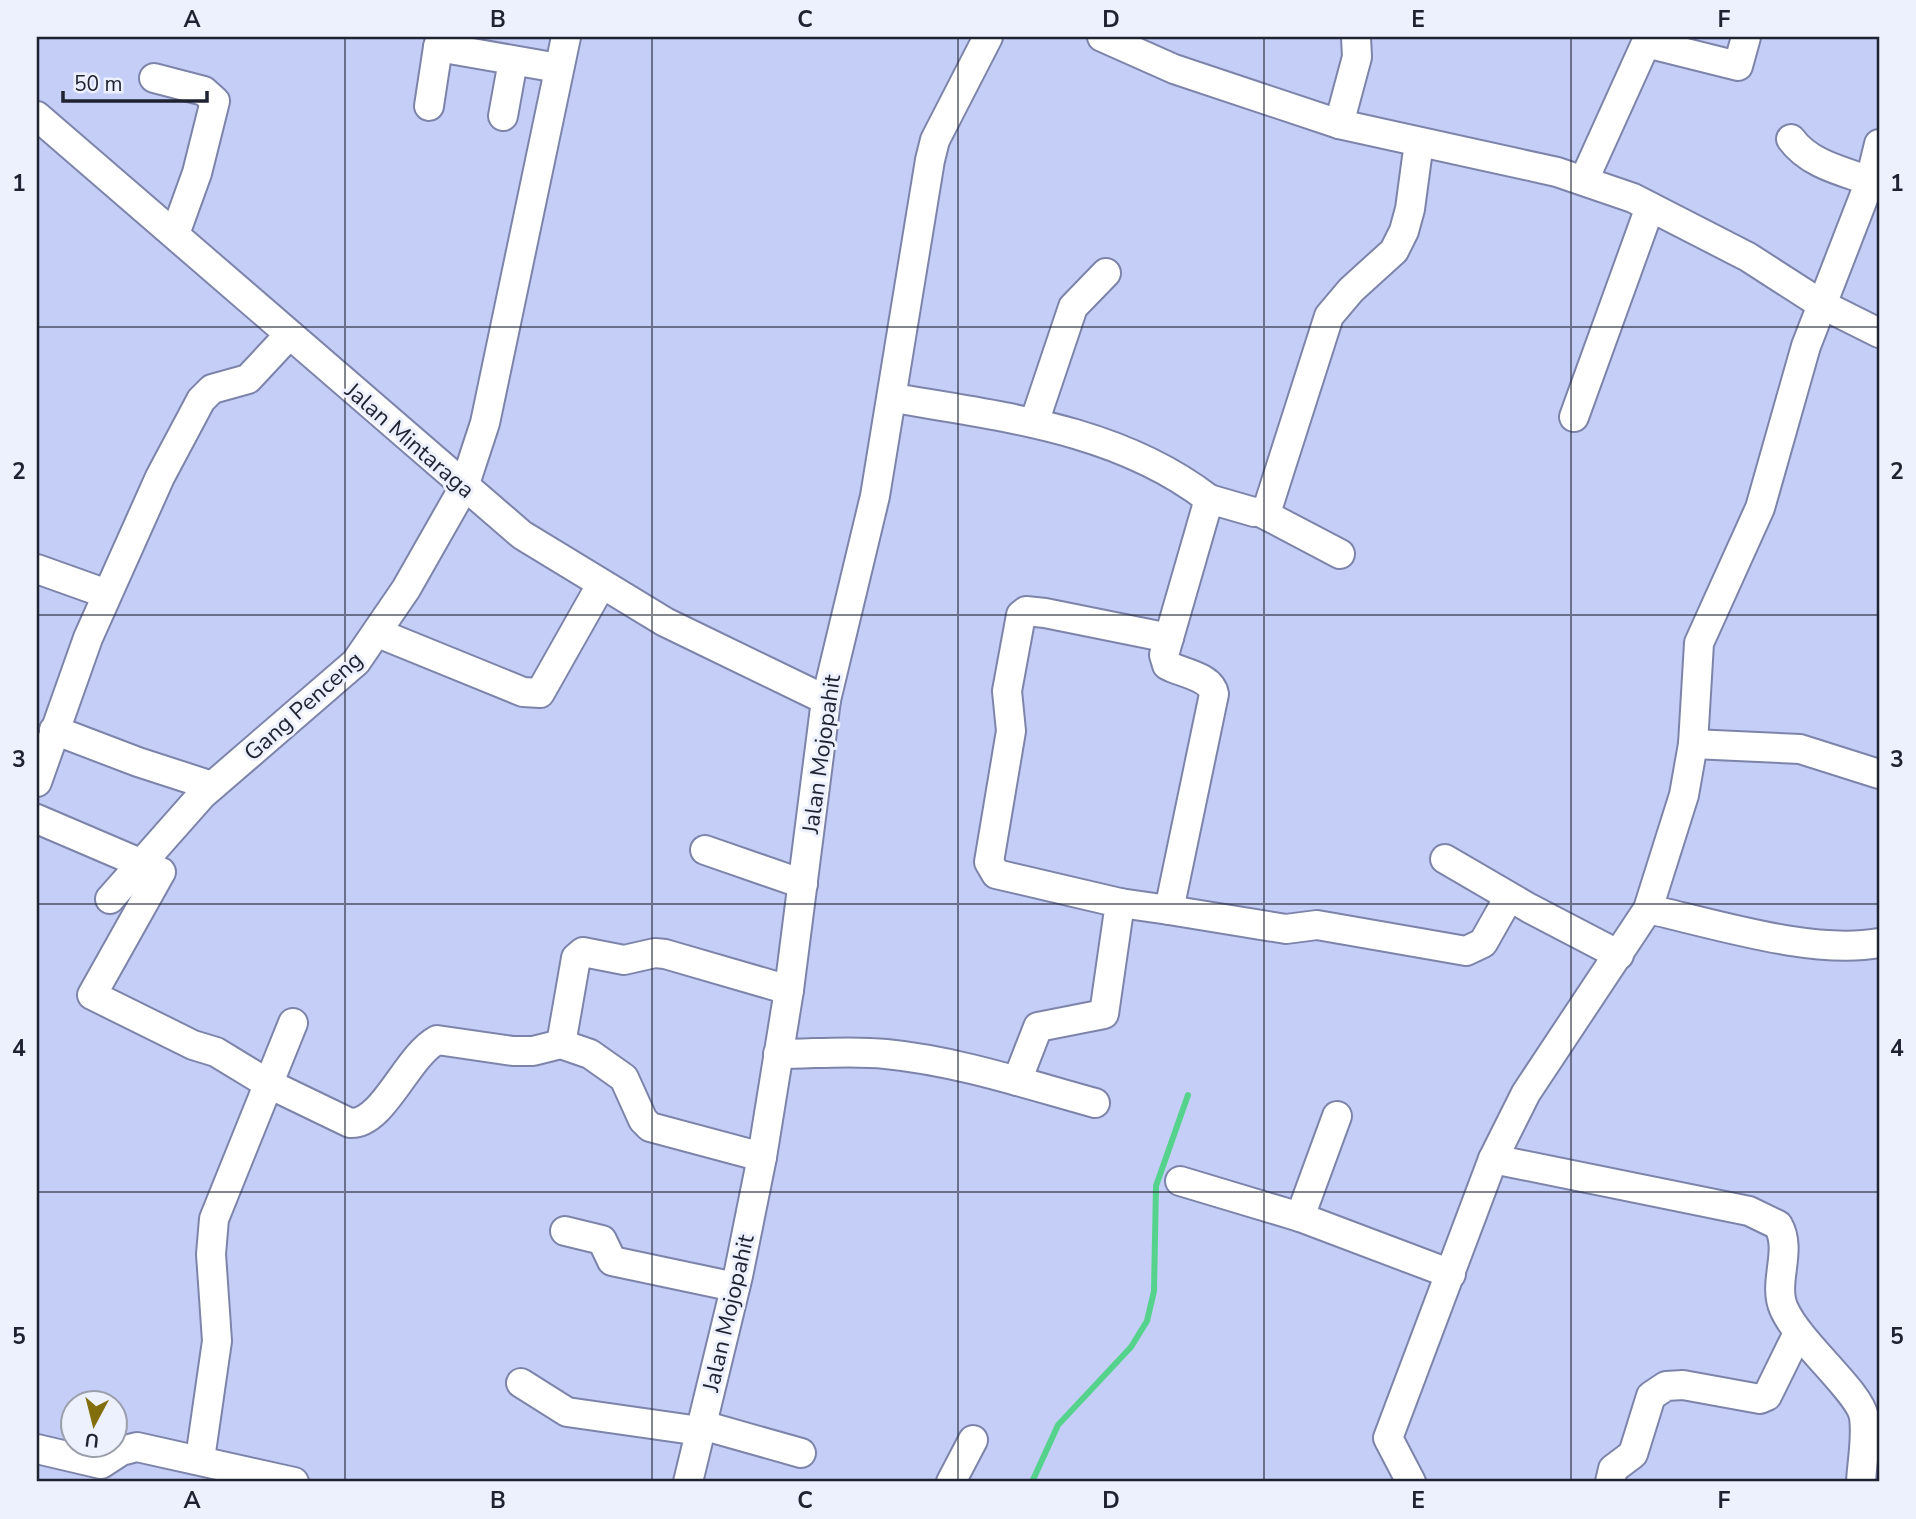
<svg xmlns="http://www.w3.org/2000/svg" width="1916" height="1519" font-family="'Nunito Sans',sans-serif">
	<rect width="100%" height="100%" fill="#c5cef6"/>
	<g fill="none" stroke-linecap="round" stroke-linejoin="round">
		<!-- stream -->
		<polyline stroke="#55d38d" stroke-width="6" points="1032,1482 1058,1425 1131,1347 1147,1321 1154,1291 1156,1186 1188,1095"/>
		<!-- minor casing -->
		<g stroke="#7d84aa" stroke-width="32">
			<g id="minor">
				<polyline points="441,37 438,47 558,68"/>
				<polyline points="1102,37 1174,69 1339,124 1557,172 1633,198 1748,257 1821,304 1879,333"/>
				<polyline points="154,78 204,91 215,101 197,173 175,234"/>
				<polyline points="429,106 438,47"/>
				<polyline points="37,116 522,535 665,622 826,700"/>
				<polyline points="503,116 513,61"/>
				<polyline points="1339,124 1357,57 1356,37"/>
				<path d="M1791,139C1809,164 1842,171 1870,181"/>
				<polyline points="1584,180 1646,43 1738,66 1746,37"/>
				<path d="M894,398C1004,417 1118,429 1209,499"/>
				<polyline points="1574,417 1650,207"/>
				<polyline points="1034,423 1073,307 1106,273"/>
				<polyline points="1262,513 1340,554"/>
				<polyline points="37,569 107,594"/>
				<polyline points="378,633 523,692 540,693 601,585"/>
				<polyline points="54,730 138,762 212,786"/>
				<polyline points="1693,744 1800,749 1879,774"/>
				<polyline points="37,782 88,638 160,477 201,400 212,389 248,379 289,335"/>
				<path d="M37,819L161,872L92,995L193,1045L216,1052L267,1083L350,1123C383,1125 406,1057 437,1040L513,1051H533L561,1044L590,1054L624,1078L643,1120L650,1127L762,1157"/>
				<polyline points="705,850 803,884"/>
				<polyline points="1445,859 1529,908 1619,955"/>
				<polyline points="110,899 202,795 356,662 406,589 464,487 485,423 566,37"/>
				<path d="M1120,903L1169,910L1214,694C1211,676 1181,673 1167,665L1164,655L1209,499L1254,512L1267,510L1329,316L1351,290L1394,251L1404,231L1410,209L1419,142"/>
				<path d="M1648,909C1716,924 1812,955 1879,943"/>
				<polyline points="1169,910 1286,929 1317,925 1466,951 1483,943 1509,897"/>
				<polyline points="561,1044 576,958 583,952 624,960 655,953 665,954 789,990"/>
				<path d="M778,1054C814,1054 851,1050 886,1054C957,1061 1026,1084 1095,1103"/>
				<polyline points="1017,1081 1038,1027 1104,1014 1120,903 996,874 989,862 1011,731 1007,691 1021,615 1026,611 1045,613 1169,638"/>
				<path d="M1493,1159L1749,1211L1778,1225C1793,1251 1772,1283 1784,1309C1799,1343 1860,1392 1864,1417C1867,1438 1862,1462 1861,1482"/>
				<polyline points="1180,1181 1300,1217 1451,1274"/>
				<polyline points="1300,1217 1337,1116"/>
				<polyline points="565,1231 602,1240 612,1261 735,1287"/>
				<polyline points="521,1383 567,1412 700,1431"/>
				<polyline points="702,1425 801,1453"/>
				<polyline points="37,1449 101,1464 121,1451 137,1447 294,1482"/>
				<polyline points="200,1459 217,1341 211,1254 214,1219 293,1023"/>
				<polyline points="688,1482 738,1276 762,1157 789,990 826,700 875,496 930,160 935,140 988,37"/>
				<polyline points="951,1482 973,1440"/>
				<polyline points="1411,1482 1388,1438 1493,1159 1526,1093 1648,909 1684,795 1693,744 1699,643 1760,508 1806,346 1870,181 1879,144"/>
				<polyline points="1610,1482 1613,1469 1633,1454 1651,1396 1666,1386 1683,1385 1760,1399 1767,1396 1798,1333"/>
			</g>
		</g>
		<!-- minor -->
		<use href="#minor" stroke="#fff" stroke-width="28"/>
	</g>
	<!-- grid -->
	<path fill="none" stroke="#1f2231" stroke-width="2" stroke-opacity="0.55" d="M345,37V1482M652,37V1482M958,37V1482M1264,37V1482M1571,37V1482M37,327H1879M37,615H1879M37,904H1879M37,1192H1879"/>
	<g text-anchor="middle" stroke-width="6" stroke-linejoin="round" paint-order="stroke">
		<!-- street labels -->
		<g font-size="23" fill="#1f2231" stroke="#edf0fd">
			<text transform="translate(410 440) rotate(41)" y="8">Jalan Mintaraga</text>
			<text transform="translate(303 706) rotate(-42)" y="8">Gang Penceng</text>
			<text transform="translate(821 754) rotate(-82)" y="8">Jalan Mojopahit</text>
			<text transform="translate(728 1313) rotate(-77)" y="8">Jalan Mojopahit</text>
		</g>
	</g>
	<!-- border -->
	<rect width="1916" height="1519" fill="none" stroke="#edf0fd" stroke-width="77"/>
	<!-- north arrow -->
	<g transform="translate(94 1424) rotate(187)"><circle r="33" fill="#edf0fd" stroke="#9b9eab" stroke-width="2"/>
	<path d="M0-5L12 26L0 18L-12 26Z" fill="#826e0c"/>
	<text y="-10" font-size="19" font-weight="bold" text-anchor="middle" fill="#1f2231">U</text>
	</g>
	<!-- scale -->
	<path d="M63 91v10h144v-10" fill="none" stroke="#1f2231" stroke-width="3.5"/>
	<text x="74" y="91" font-size="21" fill="#1f2231" stroke="#edf0fd" stroke-width="5" paint-order="stroke">50 m</text>
	<rect x="38" y="38" width="1840" height="1442" fill="none" stroke="#1f2231" stroke-width="2.5"/>
	<g font-size="23" text-anchor="middle" font-weight="bold" fill="#1f2231">
		<text x="192" y="27">A</text>
		<text x="498" y="27">B</text>
		<text x="805" y="27">C</text>
		<text x="1111" y="27">D</text>
		<text x="1418" y="27">E</text>
		<text x="1724" y="27">F</text>
		<text x="19" y="191">1</text>
		<text x="1897" y="191">1</text>
		<text x="19" y="479">2</text>
		<text x="1897" y="479">2</text>
		<text x="19" y="767">3</text>
		<text x="1897" y="767">3</text>
		<text x="19" y="1056">4</text>
		<text x="1897" y="1056">4</text>
		<text x="19" y="1344">5</text>
		<text x="1897" y="1344">5</text>
		<text x="192" y="1508">A</text>
		<text x="498" y="1508">B</text>
		<text x="805" y="1508">C</text>
		<text x="1111" y="1508">D</text>
		<text x="1418" y="1508">E</text>
		<text x="1724" y="1508">F</text>
	</g>
</svg>
